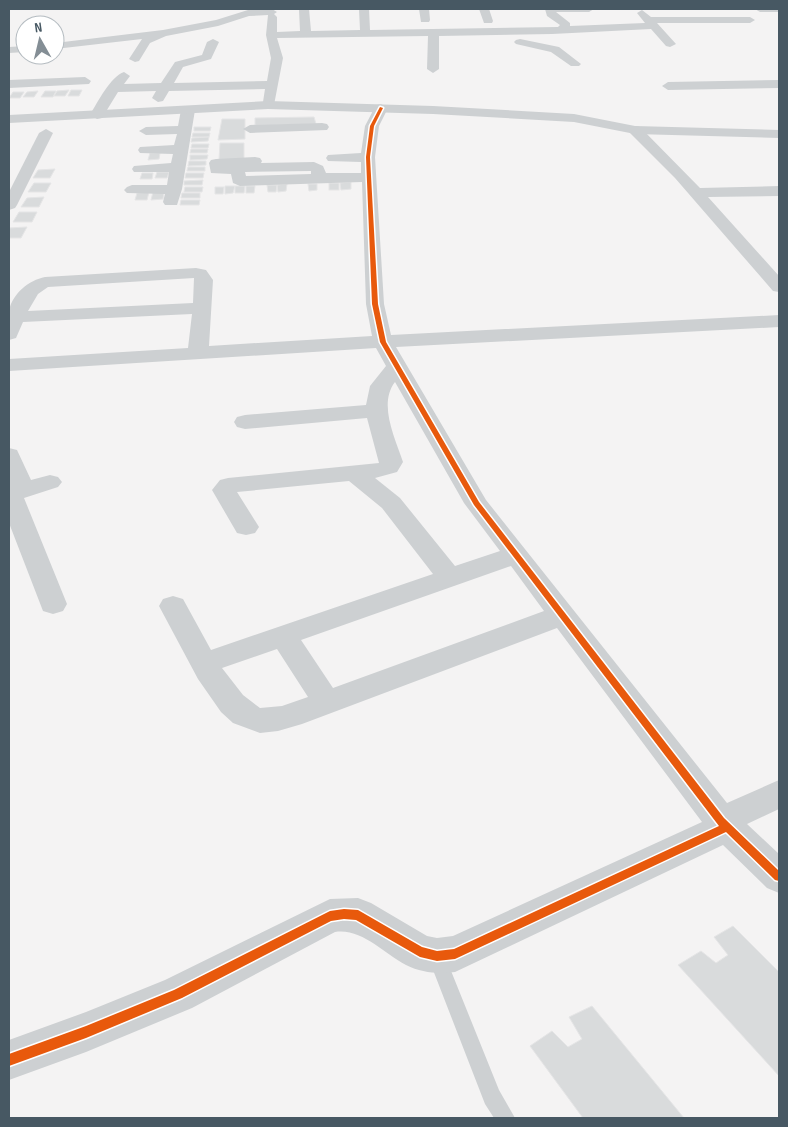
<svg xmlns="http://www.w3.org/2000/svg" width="788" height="1127" font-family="'Sofia Sans Condensed',sans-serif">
	<rect width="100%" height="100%" fill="#f4f3f3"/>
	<!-- building -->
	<g fill="#d9dbdc" stroke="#e5e5e6">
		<polygon points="69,90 65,96 54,96 57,91"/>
		<polygon points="71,90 82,90 79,96 68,96"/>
		<polygon points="38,91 34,97 23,97 27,92"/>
		<polygon points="45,91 56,91 53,97 41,97"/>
		<polygon points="13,92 24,92 20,98 9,98"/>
		<polygon points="314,117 316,124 255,126 255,118"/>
		<polygon points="222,119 245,119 245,139 218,140"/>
		<polygon points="194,127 211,127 210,131 194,131"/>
		<polygon points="193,133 210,133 209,137 192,137"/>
		<polygon points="209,137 208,141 191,142 192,138"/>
		<polygon points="220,143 244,143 244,160 219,160"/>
		<polygon points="192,144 209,144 208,148 191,148"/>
		<polygon points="191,149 208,149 207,153 190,153"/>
		<polygon points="150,153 160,153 159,159 148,160"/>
		<polygon points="190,155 208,155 207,159 190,160"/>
		<polygon points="189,161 206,161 206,165 188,166"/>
		<polygon points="188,167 205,167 205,171 187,171"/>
		<polygon points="55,169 50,178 33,178 38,170"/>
		<polygon points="157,172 169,172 167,178 155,178"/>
		<polygon points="142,173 153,173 152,179 140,179"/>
		<polygon points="186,173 204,173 203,178 185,178"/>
		<polygon points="203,180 202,185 184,185 184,181"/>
		<polygon points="351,182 351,189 341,190 340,183"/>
		<polygon points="34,183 51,183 46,192 28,192"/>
		<rect x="329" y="183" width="10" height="7"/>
		<polygon points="287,184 286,191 278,192 277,185"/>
		<polygon points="308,184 317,184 317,190 309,191"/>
		<polygon points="267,185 277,185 276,192 268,192"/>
		<polygon points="225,186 235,186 233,193 225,194"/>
		<polygon points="235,186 245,186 244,193 235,193"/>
		<polygon points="246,186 255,186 254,193 246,193"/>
		<polygon points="185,187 203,187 202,192 184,192"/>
		<polygon points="215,187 224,187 223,194 215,194"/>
		<polygon points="149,192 147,200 135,200 137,193"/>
		<polygon points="153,192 164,192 163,199 151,200"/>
		<polygon points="182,193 200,193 200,198 181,198"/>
		<polygon points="44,197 39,207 21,207 27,198"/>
		<polygon points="181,200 200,200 199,205 180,205"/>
		<polygon points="19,212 37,212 32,222 13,222"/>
		<polygon points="27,227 21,238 9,238 9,228"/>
		<polygon points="733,926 779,972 779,1076 678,965 701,951 716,963 728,955 714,937"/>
		<polygon points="592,1006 684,1118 583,1118 530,1046 552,1031 568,1047 582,1039 569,1017"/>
	</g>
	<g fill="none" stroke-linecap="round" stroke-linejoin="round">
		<!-- service -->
		<polygon fill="#cdd0d2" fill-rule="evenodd" points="437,948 443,951 499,1090 515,1118 494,1118 485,1104 428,957 431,951"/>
		<!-- minor -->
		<g fill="#cdd0d2" fill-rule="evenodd">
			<path d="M272,9L277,12L274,14L277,17V32L300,31L299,9H309L311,31L360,30L359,9H369L370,30L558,27L560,25L547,16L545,9H594L589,12H556L570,23V26L645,23L637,13L642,10L651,17H750L755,20L750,23H657L676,44L670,47L666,46L651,29L552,34L439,36V69L433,73L427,69L428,36L277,38L283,58L274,105L269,106L263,102L265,89L169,91L163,101L158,102L152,98L156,91L118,92L102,118L97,119L90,115C97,103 111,76 124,72L130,76L124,84L161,83L175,62L202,55L207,42L213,39L219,42L211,59L183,67L174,83L267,81L271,58L266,35L268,15L249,16L218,26L166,36L150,43L139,61L135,62L129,59L142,39L55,49V43L163,30L216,20L248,10Z"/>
			<polygon points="419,9 429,9 430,20 429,22 421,22"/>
			<polygon points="479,9 489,9 493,21 492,23 484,23"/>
			<polygon points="755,9 779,9 779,12 760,12"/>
			<polygon points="520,39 559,47 581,64 579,66 571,66 551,52 516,44 514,42 516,40"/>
			<polygon points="25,46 25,52 9,53 9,47"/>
			<polygon points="85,77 91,81 89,84 9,88 9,80"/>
			<polygon points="779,80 779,88 668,90 662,86 668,82"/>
			<path d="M381,104L388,108L379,126L375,157L384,304L391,335L779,315V327L396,347L486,500L727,803L779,780V809L747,824L779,854V893L767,888L723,845L455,972C438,974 422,973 406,965C383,953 362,928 335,932L192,1008L86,1052L9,1080V1040L86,1012L165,980L330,899L358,898L371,903L427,936L437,938L453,936L702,822L557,628L302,724L278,731L260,733L233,723L221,712L198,679L159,606L163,599L173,596L183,599L211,650L433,574L382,508L349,481L237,492L259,527L255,533L246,535L237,533L212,490L220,480L228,478L379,463L367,418L245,429L237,427L234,422L237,417L245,415L366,405L370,386L386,366L376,348L9,371V359L188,348L192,314L23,322L16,338L9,340C9,331 7,320 9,311C12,294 29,280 45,277L196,268L206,270L213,280L209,346L372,336L366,304L362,182L240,186L233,183L231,174L211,173L209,163L211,160L216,159L255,157L260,158L262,161L261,163L314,162L323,166L326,173H361V162L328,161L326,158L328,155L361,153L365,126L376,105ZM311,171V174L246,176L245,172ZM194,278L193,303L28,311L38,294L48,287ZM395,382L464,503L500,551L455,566L400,498L375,478L397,472L403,462C395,438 378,404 395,382ZM511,566L544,611L333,688L301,640ZM277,649L308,697L282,706L260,708L243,695L222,668Z"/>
			<polygon points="188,106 195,110 182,189 177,205 165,205 163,202 165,194 127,193 124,190 127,187 132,185 167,185 169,172 134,172 132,169 134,166 171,163 173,154 140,153 138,150 140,147 174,145 177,134 146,135 139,131 146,127 178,126 181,110"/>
			<polygon points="322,123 327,124 329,127 327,130 250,133 243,129 250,125"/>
			<polygon points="635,126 640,127 700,188 779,186 779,196 708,197 779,276 779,292 773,291 675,178 630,133 628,130"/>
			<polygon points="46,129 53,133 17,205 15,208 9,210 9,192 39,133"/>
			<polygon points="9,448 17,450 31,480 50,475 58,477 62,482 58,487 24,498 67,604 63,611 53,614 43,611 9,523"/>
		</g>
		<!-- tertiary -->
		<polygon fill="#cdd0d2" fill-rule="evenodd" points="268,101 433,106 574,114 635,126 779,130 779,138 635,134 574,122 433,114 268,109 9,123 9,115"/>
		<!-- cycleway casing -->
		<g stroke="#fff" stroke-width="3">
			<polygon id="cycleway" points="380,107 383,108 374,126 370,157 378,304 386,342 479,502 724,818 779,871 779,881 775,880 726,832 455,959 437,961 420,957 356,920 344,919 331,921 182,998 86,1038 9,1066 9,1054 86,1026 174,990 330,911 344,909 358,910 422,947 437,951 454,949 719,826 474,505 380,342 372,304 366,157 370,126"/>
		</g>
		<!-- cycleway -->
		<use href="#cycleway" fill="#e8590c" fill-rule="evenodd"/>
	</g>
	<!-- border -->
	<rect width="788" height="1127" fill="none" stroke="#475863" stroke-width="20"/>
	<!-- north arrow -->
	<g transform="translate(40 40) rotate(352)"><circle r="24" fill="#ffffff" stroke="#b5bcc1"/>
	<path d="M0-4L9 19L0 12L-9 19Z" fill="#848e95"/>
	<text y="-8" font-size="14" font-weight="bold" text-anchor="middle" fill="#475863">N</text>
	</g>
</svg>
